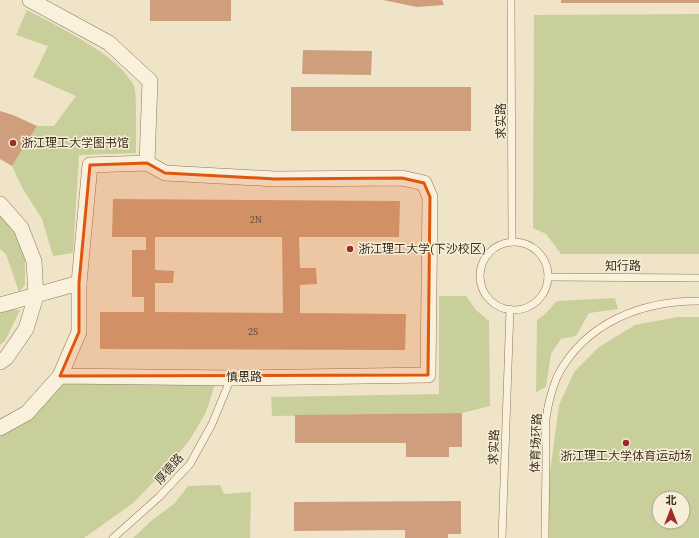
<svg xmlns="http://www.w3.org/2000/svg" width="699" height="538" font-family="'Source Serif 4','Noto Sans SC',serif">
	<rect width="100%" height="100%" fill="#f0e4c8"/>
	<!-- green -->
	<g fill="#c9cf9b" fill-rule="evenodd">
		<path d="M27,10C57,26 119,55 134,86C137,92 136,143 136,153L79,155L73,253L53,256L42,219L23,189L12,166L37,126H54L76,96L33,77L48,46L16,35Z"/>
		<polygon points="699,14 699,254 561,254 546,234 533,228 534,15"/>
		<polygon points="0,212 13,227 25,252 25,285 19,292 6,254 0,249"/>
		<polygon points="439,296 466,296 476,310 489,321 490,406 462,413 272,416 271,397 439,394"/>
		<polygon points="615,298 618,309 589,313 576,336 561,339 551,354 546,387 536,392 537,320 544,315 557,301"/>
		<polygon points="0,309 20,310 5,341 0,345"/>
		<path d="M677,317H699V538H549V480L559,405L574,372L599,347L635,325ZM659,498H683V522H659Z"/>
		<polygon points="60,376 217,378 206,412 191,438 167,468 133,503 84,538 0,538 0,428"/>
		<polygon points="220,485 224,494 251,492 250,538 133,538 151,521 175,503 188,486"/>
	</g>
	<!-- building -->
	<g fill="#cf9f7d" fill-rule="evenodd">
		<rect x="150" y="0" width="81" height="21"/>
		<polygon points="383,0 442,0 444,5 417,7"/>
		<rect x="561" y="0" width="138" height="3"/>
		<polygon points="303,50 372,51 371,75 302,74"/>
		<rect x="291" y="87" width="180" height="44"/>
		<polygon points="0,111 13,115 37,126 12,166 0,159"/>
		<path d="M113,199L400,201L399,237H299L300,268H316L317,284L300,285V313L406,314L405,350L100,349V312H144V297H132V250H146V237H112ZM155,237H282L283,313L155,312V283H173L174,271L155,270Z"/>
		<polygon points="462,413 462,447 449,447 449,457 406,457 406,443 295,443 295,415"/>
		<polygon points="461,501 461,534 448,534 448,538 405,538 405,530 294,531 294,502"/>
	</g>
	<g fill="none" stroke-linecap="round" stroke-linejoin="round">
		<!-- lane casing -->
		<g stroke="#8d765c" stroke-width="8">
			<g id="lane">
				<polyline points="511,0 512,242"/>
				<circle cx="514" cy="276" r="34"/>
				<polyline points="548,277 699,278"/>
				<polyline points="113,538 159,497 190,464 212,424 231,378"/>
				<polyline points="502,538 510,309"/>
				<path d="M545,538C545,510 546,481 546,453C546,440 544,425 547,413C548,404 554,383 558,375C586,322 642,301 699,301"/>
			</g>
		</g>
		<!-- street casing -->
		<g stroke="#8d765c" stroke-width="16">
			<g id="street">
				<polyline points="30,0 109,43 150,81 147,163"/>
				<polyline points="0,204 21,228 34,261 36,296 26,329 6,358 0,362"/>
				<polyline points="0,305 79,283"/>
				<polyline points="0,428 27,413 60,376 79,332 79,283 90,165 147,163 165,173 275,179 402,178 424,183 430,197 428,375 232,378 60,376"/>
			</g>
		</g>
		<!-- lane -->
		<use href="#lane" stroke="#faf1dc" stroke-width="7"/>
		<!-- street -->
		<use href="#street" stroke="#faf1dc" stroke-width="15"/>
	</g>
	<!-- marked area -->
	<path fill="#df570d" fill-opacity="0.2" stroke="#df570d" stroke-width="3" stroke-linejoin="round" d="M147,163L165,173L275,179L402,178L424,183L430,197L428,375L60,376L79,332V283L90,165Z"/>
	<!-- markers -->
	<g fill="#9e2a2b" stroke="#f7eed8" stroke-width="1.5">
		<circle cx="13" cy="143" r="4"/>
		<circle cx="350" cy="249" r="4"/>
		<circle cx="626" cy="443" r="4"/>
	</g>
	<g text-anchor="middle" stroke-width="3" stroke-linejoin="round" paint-order="stroke">
		<!-- number labels -->
		<g font-size="10" fill="#624a37">
			<text x="256" y="223">2N</text>
			<text x="253" y="335">2S</text>
		</g>
		<!-- street labels -->
		<g font-size="12" fill="#3d2e20" stroke="#f7eed8">
			<text transform="translate(501 121) rotate(-90)" y="4">求实路</text>
			<text x="623" y="270">知行路</text>
			<text x="244" y="381">慎思路</text>
			<text transform="translate(536 443) rotate(-88)" y="4">体育场环路</text>
			<text transform="translate(494 447) rotate(-88)" y="4">求实路</text>
			<text transform="translate(169 469) rotate(-49)" y="4">厚德路</text>
		</g>
		<!-- poi labels -->
		<g font-size="12" fill="#3d2e20" stroke="#f7eed8" text-anchor="start">
			<text x="21" y="147">浙江理工大学图书馆</text>
			<text x="358" y="253">浙江理工大学(下沙校区)</text>
			<text x="626" y="460" text-anchor="middle">浙江理工大学体育运动场</text>
		</g>
	</g>
	<!-- north arrow -->
	<g transform="translate(671 510)"><circle r="19" fill="#f7eed8" stroke="#ada18e"/>
	<path d="M0-3L7 15L0 10L-7 15Z" fill="#9e2a2b"/>
	<text y="-6" font-size="11" font-weight="bold" text-anchor="middle" fill="#3d2e20">北</text>
	</g>
</svg>
